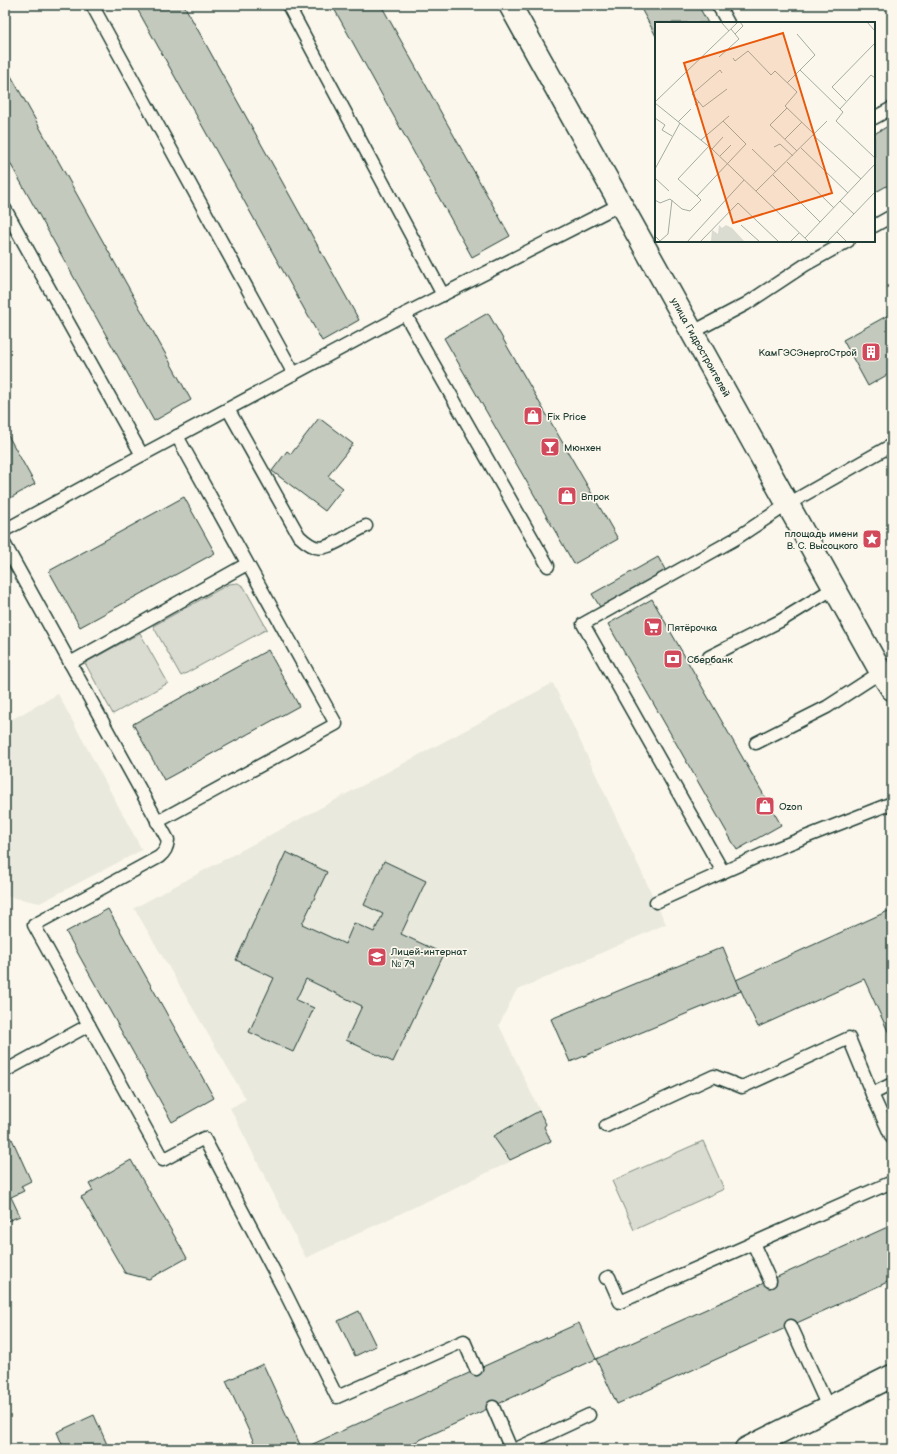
<svg xmlns="http://www.w3.org/2000/svg" width="897" height="1454" font-family="'Balsamiq Sans',sans-serif">
	<rect width="100%" height="100%" fill="#fbf7ec"/>
	<filter id="ink" filterUnits="userSpaceOnUse"><feTurbulence type="fractalNoise" baseFrequency=".025" numOctaves="2"/><feDisplacementMap in="SourceGraphic" scale="8" xChannelSelector="R" yChannelSelector="G"/><feConvolveMatrix kernelMatrix="1 2 1 2 8 2 1 2 1" color-interpolation-filters="sRGB"/></filter>
	<g filter="url(#ink)">
		<!-- built -->
		<g fill="#eae9de">
			<polygon points="553,683 666,924 516,991 499,1025 546,1124 544,1127 551,1141 510,1160 510,1162 306,1258 230,1108 246,1099 134,908"/>
			<polygon points="58,694 142,850 40,903 5,896 5,723"/>
		</g>
		<!-- green -->
		<g fill="#dbdcd1" stroke="#7d8c82">
			<polygon points="238,583 244,587 267,629 181,676 153,626 229,584"/>
			<polygon points="140,633 168,683 113,714 85,663"/>
			<polygon points="703,1141 724,1189 634,1230 612,1181"/>
		</g>
		<!-- building -->
		<g fill="#c4c9be" stroke="#1f3d34">
			<polygon points="135,5 184,5 359,320 322,341"/>
			<polygon points="332,5 381,5 510,236 472,257"/>
			<polygon points="639,5 698,5 708,23 656,23 656,36"/>
			<polygon points="5,65 191,400 154,421 5,154"/>
			<polygon points="892,124 892,183 874,193 874,134"/>
			<polygon points="488,313 618,539 574,564 444,338"/>
			<polygon points="892,313 892,372 868,386 843,340"/>
			<polygon points="319,418 353,444 328,476 343,488 325,511 272,471 287,451 291,454"/>
			<polygon points="5,430 35,484 5,501"/>
			<polygon points="184,497 215,553 80,627 49,571"/>
			<polygon points="658,557 667,573 602,610 592,594"/>
			<polygon points="652,599 781,825 737,850 608,624"/>
			<polygon points="268,650 299,706 164,780 133,724"/>
			<polygon points="286,852 327,872 302,924 345,944 354,923 374,932 383,914 364,905 384,861 426,881 401,934 444,954 393,1062 346,1040 362,1006 306,979 296,1000 314,1008 293,1052 249,1032 274,978 236,960"/>
			<polygon points="108,909 214,1098 172,1122 66,932"/>
			<polygon points="888,911 892,920 892,1040 864,979 758,1027 736,980"/>
			<polygon points="723,947 741,991 570,1062 551,1019"/>
			<polygon points="539,1111 546,1124 544,1127 551,1141 510,1160 493,1136"/>
			<polygon points="12,1139 31,1181 21,1186 24,1191 11,1197 20,1216 5,1222 5,1142"/>
			<polygon points="131,1160 187,1258 149,1279 125,1273 81,1197 93,1191 89,1184"/>
			<polygon points="892,1225 892,1280 617,1404 596,1359"/>
			<polygon points="359,1311 376,1346 355,1356 338,1321"/>
			<polygon points="579,1323 596,1359 400,1449 257,1449 226,1381 263,1364 302,1449"/>
			<polygon points="94,1415 109,1449 64,1449 57,1432"/>
		</g>
		<g fill="none" stroke-linecap="round" stroke-linejoin="round">
			<!-- service casing -->
			<g stroke="#1f3d34" stroke-width="15">
				<g id="service">
					<polyline points="92,5 294,374"/>
					<polyline points="288,5 443,295"/>
					<polyline points="718,5 728,23"/>
					<polyline points="874,118 892,108"/>
					<polyline points="5,209 142,455"/>
					<polyline points="874,226 892,216"/>
					<polyline points="405,314 548,566"/>
					<polyline points="693,332 746,304 805,265 848,241"/>
					<path d="M228,409L299,536C316,552 322,550 341,540C349,535 358,530 366,526"/>
					<polyline points="5,530 142,455 405,314 621,204"/>
					<path d="M5,545L168,840C167,848 165,852 159,857L34,925L163,1160L204,1138L285,1292L337,1397L464,1341L476,1369"/>
					<polyline points="709,657 780,621 834,588"/>
					<polyline points="70,663 247,564"/>
					<polyline points="756,743 827,707 881,672"/>
					<polyline points="157,822 336,724 177,436"/>
					<polyline points="723,872 583,624 735,539 788,504 892,445"/>
					<polyline points="656,902 770,851 892,803"/>
					<polyline points="5,1071 89,1025"/>
					<polyline points="892,1084 872,1094 892,1138"/>
					<polyline points="606,1126 714,1076 742,1087 849,1038 872,1094"/>
					<polyline points="753,1243 770,1281"/>
					<polyline points="606,1278 609,1277 620,1302 892,1182"/>
					<polyline points="791,1326 828,1407"/>
					<polyline points="493,1407 511,1449"/>
					<polyline points="516,1449 589,1415"/>
				</g>
			</g>
			<!-- tertiary casing -->
			<g stroke="#1f3d34" stroke-width="25">
				<polyline id="tertiary" points="746,1449 892,1376"/>
			</g>
			<!-- secondary casing -->
			<g stroke="#1f3d34" stroke-width="25">
				<polyline id="secondary" points="510,5 881,672 892,689"/>
			</g>
			<!-- service -->
			<use href="#service" stroke="#fbf7ec" stroke-width="12"/>
			<!-- tertiary -->
			<use href="#tertiary" stroke="#fbf7ec" stroke-width="22"/>
			<!-- secondary -->
			<use href="#secondary" stroke="#fbf7ec" stroke-width="22"/>
		</g>
	</g>
	<!-- icons -->
	<defs>
		<g id="building-square" transform="scale(1)"><rect x="-9" y="-9" width="18" height="18" rx="4" fill="#d1495b" stroke="#fbf7ec"/><path d="M-4-6H4V6H1V3H-1V6H-4ZM-2.5-4.3h1.7v1.8h-1.7ZM.8-4.3h1.7v1.8H.8ZM-2.5-1h1.7V.8h-1.7ZM.8-1h1.7V.8H.8Z" fill="#fff"/></g>
		<g id="shop-square" transform="scale(1)"><rect x="-9" y="-9" width="18" height="18" rx="4" fill="#d1495b" stroke="#fbf7ec"/><path d="M-5-2.5h2.3a2.7 3.5 0 0 1 5.4 0H5L5.5 6h-11ZM-1.5-2.5h3a1.5 2.3 0 0 0-3 0Z" fill="#fff"/></g>
		<g id="bar-square" transform="scale(1)"><rect x="-9" y="-9" width="18" height="18" rx="4" fill="#d1495b" stroke="#fbf7ec"/><path d="M-6-5H6L.8 .8V4.5H3.5V6h-7V4.5H-.8V.8Z" fill="#fff"/></g>
		<g id="sight-square" transform="scale(1)"><rect x="-9" y="-9" width="18" height="18" rx="4" fill="#d1495b" stroke="#fbf7ec"/><path d="M0-6L1.8-2.2L6-1.7L2.9 1.2L3.7 5.4L0 3.3L-3.7 5.4L-2.9 1.2L-6-1.7L-1.8-2.2Z" fill="#fff"/></g>
		<g id="supermarket-square" transform="scale(1)"><rect x="-9" y="-9" width="18" height="18" rx="4" fill="#d1495b" stroke="#fbf7ec"/><path d="M-6-5.5h2.5l.6 2H6L4.5 2H-2.5L-4.4-4H-6ZM-1.5 3.2a1.3 1.3 0 1 0 .1 0ZM3 3.2a1.3 1.3 0 1 0 .1 0Z" fill="#fff"/></g>
		<g id="bank-square" transform="scale(1)"><rect x="-9" y="-9" width="18" height="18" rx="4" fill="#d1495b" stroke="#fbf7ec"/><path d="M-6-4H6V4H-6ZM0-2.3a2.3 2.3 0 1 0 0 4.6a2.3 2.3 0 1 0 0-4.6Z" fill="#fff"/></g>
		<g id="school-square" transform="scale(1)"><rect x="-9" y="-9" width="18" height="18" rx="4" fill="#d1495b" stroke="#fbf7ec"/><path d="M0-5L7-2L0 1L-7-2ZM-4 1L0 2.5L4 1V4Q0 6-4 4Z" fill="#fff"/></g>
	</defs>
	<g fill-rule="evenodd">
		<use href="#building-square" x="871" y="352"/>
		<use href="#shop-square" x="533" y="416"/>
		<use href="#bar-square" x="550" y="447"/>
		<use href="#shop-square" x="567" y="496"/>
		<use href="#sight-square" x="872" y="539"/>
		<use href="#supermarket-square" x="653" y="627"/>
		<use href="#bank-square" x="673" y="659"/>
		<use href="#shop-square" x="765" y="806"/>
		<use href="#school-square" x="377" y="957"/>
	</g>
	<g text-anchor="middle" stroke-width="3.5" stroke-linejoin="round" paint-order="stroke">
		<!-- street labels -->
		<g font-size="10" fill="#1f3d34" stroke="#fbf7ec">
			<text transform="translate(701 347) rotate(61)" y="4">улица Гидростроителей</text>
		</g>
		<!-- poi labels -->
		<g font-size="10" fill="#1f3d34" stroke="#fbf7ec" text-anchor="start">
			<text x="857" y="356" text-anchor="end">КамГЭСЭнергоСтрой</text>
			<text x="547" y="420">Fix Price</text>
			<text x="564" y="451">Мюнхен</text>
			<text x="581" y="500">Впрок</text>
			<text x="858" y="537" text-anchor="end">площадь имени<tspan x="858" dy="12">В. С. Высоцкого</tspan></text>
			<text x="667" y="631">Пятёрочка</text>
			<text x="687" y="663">Сбербанк</text>
			<text x="779" y="810">Ozon</text>
			<text x="391" y="955">Лицей-интернат<tspan x="391" dy="12">№ 79</tspan></text>
		</g>
	</g>
	<!-- overview -->
	<g transform="translate(655 22)">
		<rect width="220" height="220" fill="#fbf7ec"/>
		<path d="M64,203L67,206L71,203L77,206L89,219L94,220H47L56,219L57,208L63,212Z" fill="#dbdcd1"/>
		<path fill="none" stroke="#a3ada2" stroke-width="1" d="M66,0L74,9M212,0L220,9M80,12L88,4L85,0M64,35L84,17L76,7M78,36L80,39L93,29L116,53L120,49L142,70L130,84L159,112M145,48L188,90L181,99L220,136M132,61L160,33L142,12M191,79L177,65L220,21M0,80L83,0M44,80L48,85L72,67M0,81L57,127L154,220M40,83L44,80L37,72L65,48L67,51M132,86L115,103L142,129M185,87L216,53L220,56M0,96L10,103L7,108L17,114M23,100L36,87M158,113L206,157M130,117L147,100M46,118L74,94M54,124L23,157L42,174L91,122L68,99M119,125L125,122L138,134M146,126L193,171M57,127L68,115M97,127L121,150M65,134L76,123M132,140L179,186M0,147L25,101M118,153L165,200M0,156L14,169M101,169L172,99M0,178L5,181L15,177L27,187L35,189L46,178L42,174M185,179L199,192M86,203L105,220M182,210L192,220M0,214L5,219L13,212L17,178M150,216L220,142M32,220L89,158M45,220L83,181L124,220M135,220L144,211M172,220L220,170"/>
		<path fill="#e8590c" fill-opacity="0.15" stroke="#e8590c" stroke-width="2" d="M128,11L177,171L78,201L29,41Z"/>
		<rect width="220" height="220" fill="none" stroke="#1f3d34" stroke-width="2"/>
	</g>
	<!-- margin -->
	<rect width="897" height="1454" fill="none" stroke="#fbf7ec" stroke-width="20"/>
	<rect x="10" y="10" width="877" height="1434" fill="none" stroke="#1f3d34" stroke-width="1.5" filter="url(#ink)"/>
</svg>
